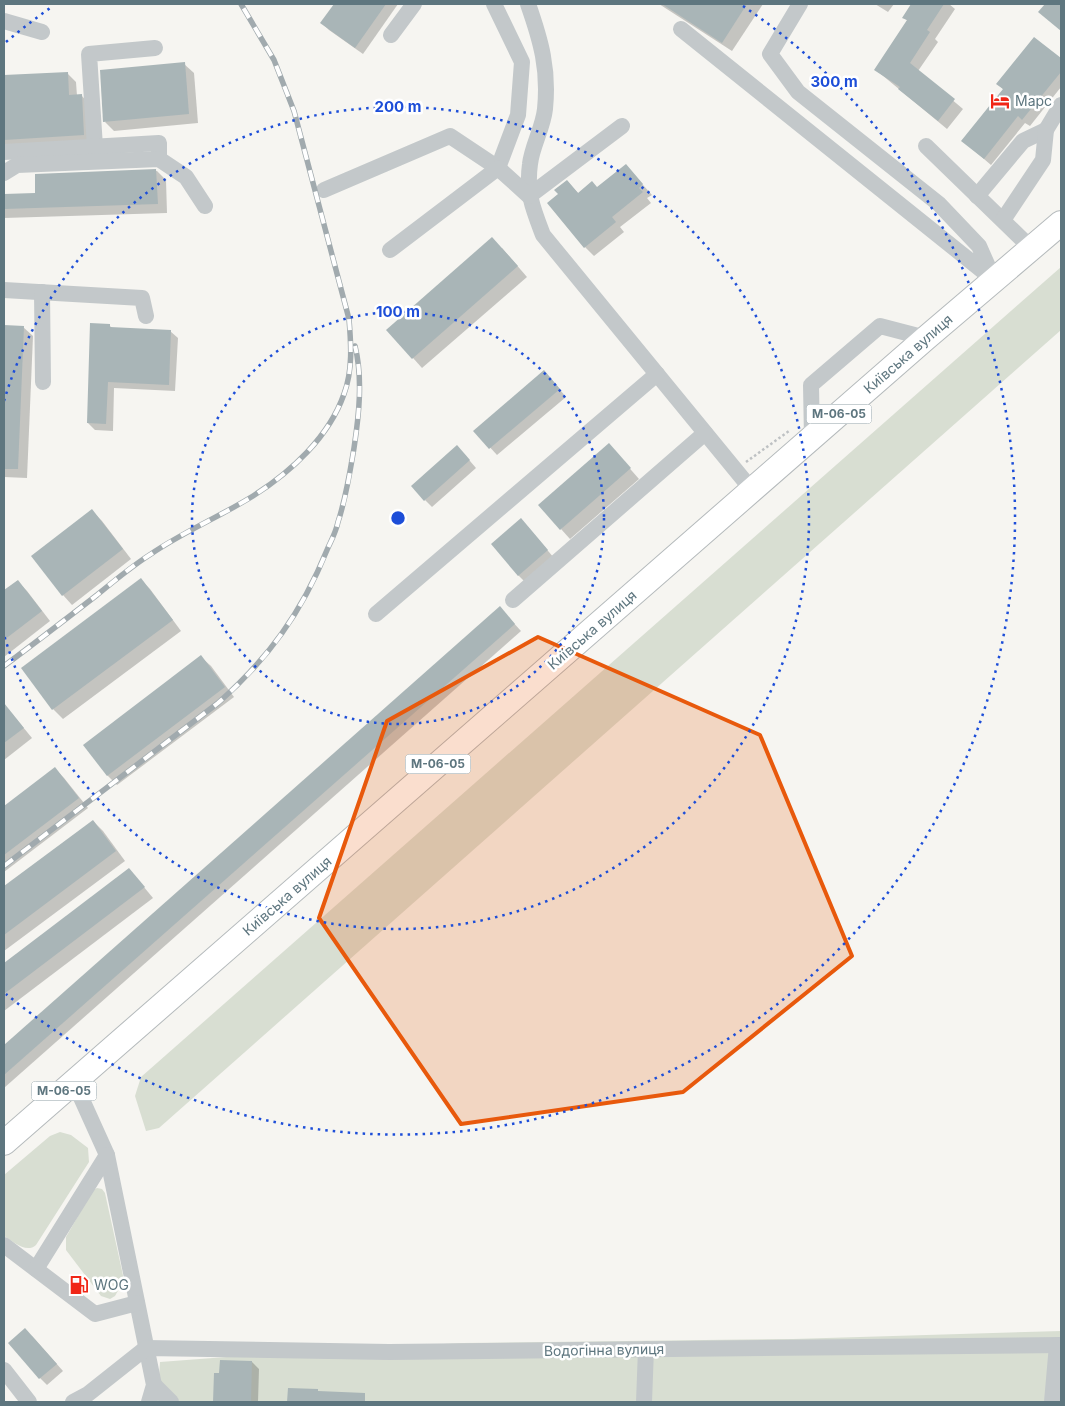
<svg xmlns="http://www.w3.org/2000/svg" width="1065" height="1406" font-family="Inter,sans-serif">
	<rect width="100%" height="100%" fill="#f6f5f1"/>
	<!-- green -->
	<g fill="#d8ded2">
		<polygon points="1061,267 1061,330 159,1128 146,1131 135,1096 141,1077"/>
		<path d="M60,1132L71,1135L88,1148L89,1162L36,1245C26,1254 13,1241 4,1236V1175L50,1136Z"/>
		<polygon points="97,1188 102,1189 105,1193 124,1280 115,1296 110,1299 101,1296 66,1250 66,1237 93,1190"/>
		<polygon points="1061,1331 1061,1402 155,1402 158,1392 160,1362 280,1353 462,1343 793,1339"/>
	</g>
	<!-- shadow -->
	<g fill="#0003">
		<polygon points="335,4 398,4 363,54 329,30 322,23"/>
		<polygon points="659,4 763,4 732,51"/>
		<polygon points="875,4 894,4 888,12"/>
		<polygon points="913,4 949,4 955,9 935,39 938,42 918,71 963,109 947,129 876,70 908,21 904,18"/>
		<polygon points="1034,38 1061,60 1061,87 1030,126 1025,123 991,165 963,141 1004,90 998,84"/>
		<polygon points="184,64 194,73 198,123 114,131 105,122"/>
		<polygon points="67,73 76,82 77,96 81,95 90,105 93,144 4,149 4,77"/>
		<polygon points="626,166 652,195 647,198 651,203 620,227 624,232 594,256 585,247 560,194 567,181 579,194 598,188"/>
		<polygon points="157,171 166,180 167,213 4,218 4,196 36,195 36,175"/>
		<polygon points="502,248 527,277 422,368 388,330"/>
		<polygon points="109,325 112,328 170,331 178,338 175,391 114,388 113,431 95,430 88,423"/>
		<polygon points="4,326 23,327 33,336 27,478 4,477"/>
		<polygon points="551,379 566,397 497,455 475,431"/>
		<polygon points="464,454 476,468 432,507 425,500"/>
		<polygon points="618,455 639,479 570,539 561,529"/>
		<polygon points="92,511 102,521 131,559 72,605 63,595"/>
		<polygon points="528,527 554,558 525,582 518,575"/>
		<polygon points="141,580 150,589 181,631 63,719 53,709"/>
		<polygon points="17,581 27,591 50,621 4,657 4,592"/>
		<polygon points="500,608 521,631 4,1088 4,1047"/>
		<polygon points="201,657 211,666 234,697 117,785 108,776 85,745"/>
		<polygon points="4,704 32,738 4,760"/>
		<polygon points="55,769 64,778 88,808 4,872 4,807"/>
		<polygon points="93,821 103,831 125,861 4,951 4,888"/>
		<polygon points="129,869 153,898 4,1011 4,965"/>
		<polygon points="32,1336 63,1371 47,1385 40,1378"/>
		<polygon points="252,1362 259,1369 258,1402 214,1402 215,1374 221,1374"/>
		<polygon points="289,1389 358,1398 357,1402 288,1402"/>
	</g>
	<!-- building -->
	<g fill="#a9b5b7">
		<polygon points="334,4 386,4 355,48 320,23"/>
		<polygon points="662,4 747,4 722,43"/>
		<polygon points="911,4 944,4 927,30 930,32 910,63 955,99 938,121 898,89 900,87 874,70 907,20 902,18"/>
		<polygon points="1045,4 1061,4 1061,31 1038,12"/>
		<polygon points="1034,37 1061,58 1061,72 1022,120 1018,116 984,159 961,141 1003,89 996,84"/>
		<polygon points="185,62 189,114 103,122 100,70"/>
		<polygon points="68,72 69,95 82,94 84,135 4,140 4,75"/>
		<polygon points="626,164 643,184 639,188 643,192 612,217 616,222 584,248 547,203 558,194 554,190 567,180 578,193 592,181 597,187"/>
		<polygon points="156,169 158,204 4,209 4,194 35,193 35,174"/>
		<polygon points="492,237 518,266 412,359 386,330"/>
		<polygon points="90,323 110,324 110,327 171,330 169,385 108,382 106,424 87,423"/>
		<polygon points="4,325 24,326 18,469 4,469"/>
		<polygon points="544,370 560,389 489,449 473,431"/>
		<polygon points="609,443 631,468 560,530 538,505"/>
		<polygon points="457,445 470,460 424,501 411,486"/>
		<polygon points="92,509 123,549 62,596 31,556"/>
		<polygon points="521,518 548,550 518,576 491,544"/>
		<polygon points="141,578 173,620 52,710 21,668"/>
		<polygon points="18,580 42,611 4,640 4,590"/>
		<polygon points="500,606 515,624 4,1075 4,1045"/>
		<polygon points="201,655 225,687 107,776 83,745"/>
		<polygon points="4,703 24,728 4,743"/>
		<polygon points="55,767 79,798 4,855 4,806"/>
		<polygon points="93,820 116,851 4,935 4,886"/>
		<polygon points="129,868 145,887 4,994 4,963"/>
		<polygon points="25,1328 57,1364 39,1379 8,1343"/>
		<polygon points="220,1360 252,1361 251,1402 213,1402 214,1373 219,1373"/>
		<polygon points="288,1388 318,1389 318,1391 365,1393 365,1402 287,1402"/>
	</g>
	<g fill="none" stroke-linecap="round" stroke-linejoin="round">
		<!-- highway casing -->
		<g stroke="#b5babc" stroke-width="26">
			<polyline id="highway" points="4,1143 926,338 1061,223"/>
		</g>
		<!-- path -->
		<polyline stroke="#bec1c3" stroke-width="2.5" stroke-dasharray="2.5 2.5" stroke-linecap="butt" points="746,462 789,431"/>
		<!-- minor -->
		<g stroke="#c3c8ca" stroke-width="16">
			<path d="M528,4C541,41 549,69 545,109C543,128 532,146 530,164C526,193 533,209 543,235L752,490"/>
			<polyline points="4,21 42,32"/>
			<polyline points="681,29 994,280 979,246 939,204 798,92 770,54 800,4"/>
			<polyline points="391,35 414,4"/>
			<polyline points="926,146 1031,248"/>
			<polyline points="95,147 89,54 155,48"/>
			<polyline points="4,152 159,143 159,159"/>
			<polyline points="4,173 17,165 159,159 186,177 205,206"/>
			<polyline points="324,190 450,136 498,168 518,115 522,62 494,4"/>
			<polyline points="977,196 1023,141 1046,130"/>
			<polyline points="1003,220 1043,160 1046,130 1061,105"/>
			<polyline points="390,250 498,168 529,196 622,126"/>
			<polyline points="4,290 142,298 146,316"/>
			<polyline points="42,292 43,382"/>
			<polyline points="812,438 811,385 880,326 926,338"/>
			<polyline points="513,600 705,433"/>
			<polyline points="376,614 657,374"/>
			<polyline points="74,1082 107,1155 154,1385 149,1402"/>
			<polyline points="4,1245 95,1314 137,1303"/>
			<polyline points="36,1269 107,1155"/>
			<polyline points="4,1370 29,1402"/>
			<polyline points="154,1385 171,1402"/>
			<polyline points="73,1402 88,1394 146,1348 389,1352 1061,1345"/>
			<polyline points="644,1402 646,1349"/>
			<polyline points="1052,1402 1057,1345"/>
		</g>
		<!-- highway -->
		<use href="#highway" stroke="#fff" stroke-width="24"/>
		<!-- rail casing -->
		<g stroke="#a1aaae" stroke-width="5.5">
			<g id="rail">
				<path d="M4,666C35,643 66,619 97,595C114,581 132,566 151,554C183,532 219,517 253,496C291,472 329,437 344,394C353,370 351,343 349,319L294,111L274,60L241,4"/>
				<path d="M4,866L218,703C268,659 302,612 327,550C331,541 336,532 338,522C346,498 350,472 354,448C359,415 363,378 355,346"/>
			</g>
		</g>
		<!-- rail -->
		<use href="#rail" stroke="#fff" stroke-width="4" stroke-dasharray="11" stroke-linecap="butt"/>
	</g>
	<!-- marked area -->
	<path fill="#e8590c" fill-opacity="0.2" stroke="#e8590c" stroke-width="4" stroke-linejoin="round" d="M538,637L760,735L852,956L683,1092L461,1124L319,918L387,721Z"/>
	<!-- distance rings -->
	<g fill="none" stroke="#1d4ed8" stroke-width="2.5" stroke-dasharray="2.5 5">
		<circle cx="398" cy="518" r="206"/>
		<path d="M4 401A411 411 0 1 1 4 635"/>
		<path d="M6 42A617 617 0 0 1 53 6M743 6A617 617 0 1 1 6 994"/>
	</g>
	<!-- icons -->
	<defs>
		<g id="hotel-bare" transform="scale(1.5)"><path d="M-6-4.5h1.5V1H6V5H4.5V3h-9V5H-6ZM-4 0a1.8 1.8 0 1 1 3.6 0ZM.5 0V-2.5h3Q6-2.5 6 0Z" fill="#f02617" stroke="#fff" stroke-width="2.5" paint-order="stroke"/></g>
		<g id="fuel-bare" transform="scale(1.5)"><path d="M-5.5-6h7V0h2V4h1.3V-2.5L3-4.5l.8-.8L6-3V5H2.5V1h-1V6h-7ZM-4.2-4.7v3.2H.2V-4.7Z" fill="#f02617" stroke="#fff" stroke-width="2.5" paint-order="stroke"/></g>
	</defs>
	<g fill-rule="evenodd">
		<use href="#hotel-bare" x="1000" y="101"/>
		<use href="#fuel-bare" x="79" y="1285"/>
	</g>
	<g text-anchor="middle" stroke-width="5" stroke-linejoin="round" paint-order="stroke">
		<!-- shield labels -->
		<g fill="#fff" stroke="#8e9fa5" stroke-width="1">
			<rect x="806.5" y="404.5" width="65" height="19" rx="4"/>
			<rect x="405.5" y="754.5" width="65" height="19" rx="4"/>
			<rect x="31.5" y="1081.5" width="65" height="19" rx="4"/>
		</g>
		<g font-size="12" font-weight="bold" fill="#5e767f">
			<text x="839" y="418">М-06-05</text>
			<text x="438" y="768">М-06-05</text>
			<text x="64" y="1095">М-06-05</text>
		</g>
		<!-- poi labels -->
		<g font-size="14" fill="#5e767f" stroke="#fff" text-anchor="start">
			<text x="1015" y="106">Марс</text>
			<text x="94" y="1290">WOG</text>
		</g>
		<!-- street labels -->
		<g font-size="14" fill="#5e767f" stroke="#fff">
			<text transform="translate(908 354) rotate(-41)" y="5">Київська вулиця</text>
			<text transform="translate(592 630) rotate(-41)" y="5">Київська вулиця</text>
			<text transform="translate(287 896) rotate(-41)" y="5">Київська вулиця</text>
			<text transform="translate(604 1350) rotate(-1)" y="5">Водогінна вулиця</text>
		</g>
	</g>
	<circle cx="398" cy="518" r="8" fill="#1d4ed8" stroke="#fff" stroke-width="2.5"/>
	<g font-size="15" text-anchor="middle" font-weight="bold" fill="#1d4ed8" stroke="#fff" stroke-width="5" stroke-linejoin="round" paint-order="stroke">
		<text x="834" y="87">300 m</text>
		<text x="398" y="112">200 m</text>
		<text x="398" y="317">100 m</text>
	</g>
	<!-- border -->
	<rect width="1065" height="1406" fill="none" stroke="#5e767f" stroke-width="10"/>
</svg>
